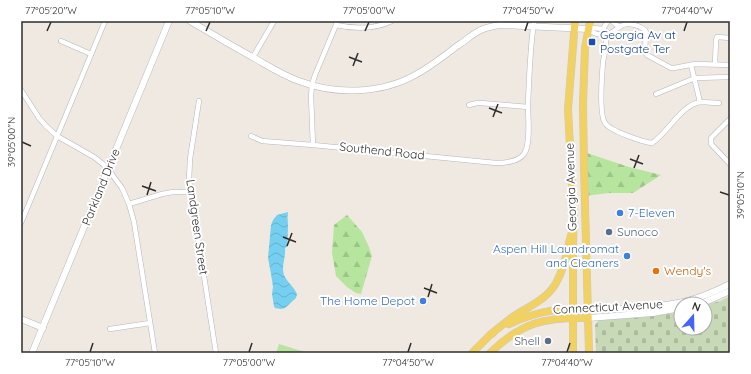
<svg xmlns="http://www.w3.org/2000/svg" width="751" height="374" font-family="Quicksand,sans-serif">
	<defs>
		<pattern id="grass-tufts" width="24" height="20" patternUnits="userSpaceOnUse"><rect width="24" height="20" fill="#b6e59e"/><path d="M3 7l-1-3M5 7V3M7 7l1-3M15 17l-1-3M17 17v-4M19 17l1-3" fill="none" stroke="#9dc588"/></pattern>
		<pattern id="forest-firs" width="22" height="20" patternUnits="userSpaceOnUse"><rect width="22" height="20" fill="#b6e59e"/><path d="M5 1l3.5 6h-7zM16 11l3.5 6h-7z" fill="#9dc588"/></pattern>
		<pattern id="cemetery-stones" width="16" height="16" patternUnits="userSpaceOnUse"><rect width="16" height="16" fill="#c8d9b8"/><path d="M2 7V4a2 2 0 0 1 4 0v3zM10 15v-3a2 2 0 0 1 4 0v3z" fill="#acbb9e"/></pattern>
		<pattern id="water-waves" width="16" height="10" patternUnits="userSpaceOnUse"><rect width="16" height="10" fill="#75cff0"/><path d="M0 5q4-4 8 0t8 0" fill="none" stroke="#66b2ce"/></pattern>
	</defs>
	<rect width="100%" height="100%" fill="#efe9e1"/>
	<!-- grass -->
	<polygon fill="url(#grass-tufts)" points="279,344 308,353 276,353"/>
	<!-- forest -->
	<g fill="url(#forest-firs)">
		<polygon points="584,152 629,167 661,175 633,193 609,193 584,196"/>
		<polygon points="347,215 362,232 369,247 372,256 361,294 356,293 347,287 336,276 332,253 334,225"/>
	</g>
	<!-- cemetery -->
	<polygon fill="url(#cemetery-stones)" points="730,296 730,353 596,353 595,325 599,320 646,317 681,312 681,328 705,328 705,305 720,301"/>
	<!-- water -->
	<path fill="url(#water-waves)" d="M288,212C287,217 288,221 288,226C288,233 287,240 288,246L285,248C286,257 281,267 284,275C287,282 294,287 297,294L296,298L285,308L281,309L275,308L274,306L272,294L273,287L271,274L268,258L271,225L273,220L277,215Z"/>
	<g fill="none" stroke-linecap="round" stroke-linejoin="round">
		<!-- street casing -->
		<g stroke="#b4b7c1" stroke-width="5.5">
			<g id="street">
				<polyline points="612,21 619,27"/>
				<path d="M336,25C354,29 375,29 392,21"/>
				<path d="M588,29C592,33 601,36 606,35C611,34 616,29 621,26C627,22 639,25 645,30L646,32L645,52L647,55L671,68H674L695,64L730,65"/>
				<polyline points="588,29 593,28 603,29"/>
				<path d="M603,29C609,41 605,50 603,62C602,74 599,114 605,123C610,131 643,142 652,143C668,133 681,105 700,102C706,102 713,103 719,103"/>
				<polyline points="603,29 608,21"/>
				<polyline points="61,41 91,54"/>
				<polyline points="253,57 274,21"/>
				<polyline points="715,64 716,40 717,37 730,38"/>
				<polyline points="691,65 700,102"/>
				<polyline points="21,90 39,118 46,126 57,136 94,157 103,164 108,169 122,188 129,204 134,222 155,353"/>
				<polyline points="656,94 695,78 730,77"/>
				<polyline points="199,101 190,159 189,180 216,353"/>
				<polyline points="469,105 477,103 481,103 528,107"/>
				<polyline points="730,119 711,138 711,144 730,164"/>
				<path d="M251,136L262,141L313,145L496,163C506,163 518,162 524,154C531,144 528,117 528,105C529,77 530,49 534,21"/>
				<polyline points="313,145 311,96 312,85 315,75 336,25 336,21"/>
				<polyline points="129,204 162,194 173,192 191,192"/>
				<polyline points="21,223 105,21"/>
				<polyline points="110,329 150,323"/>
			</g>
		</g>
		<!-- secondary casing -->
		<g stroke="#b4b7c1" stroke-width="7">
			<g id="secondary">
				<path d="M190,21C212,34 234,47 256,59C270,67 284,76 299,81C335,95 381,94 415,75C430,67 443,57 457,46C464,42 470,36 477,32C484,28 492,26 500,25L588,29"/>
				<polyline points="696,304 705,302 730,291"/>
				<path d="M588,310C618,309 648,309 678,303C696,300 714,292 730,284"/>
				<polyline points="588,318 653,313 681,308"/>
				<polyline points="21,319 43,328"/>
				<polyline points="32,353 169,21"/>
			</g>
		</g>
		<!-- primary casing -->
		<g stroke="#c9c9c9" stroke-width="8">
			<g id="primary">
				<path d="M509,324C538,311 557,308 588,310"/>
				<path d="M490,335C498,328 506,322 514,316C530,306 550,298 558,279C565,266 567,250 571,235"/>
				<polyline points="472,353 490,335 493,333"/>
				<path d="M490,353C522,322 545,317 588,318"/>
				<polyline points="573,353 573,242 574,214 573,205 568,109 575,21"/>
				<polyline points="589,353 584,168 583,103 585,48 590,21"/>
			</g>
		</g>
		<!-- street -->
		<use href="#street" stroke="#fff" stroke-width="4.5"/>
		<!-- secondary -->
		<use href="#secondary" stroke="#fff" stroke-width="6"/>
		<!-- primary -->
		<use href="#primary" stroke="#f2d163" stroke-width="7"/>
	</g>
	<!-- ticks -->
	<path fill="none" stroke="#2e2e2e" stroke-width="1.5" d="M47,31L51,22M206,31L210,22M365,31L369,22M525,31L528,22M684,31L687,22M349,57L362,62M353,66L358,53M489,108L502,113M493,117L498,104M22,142L31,146M630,159L643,164M634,168L639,155M142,186L156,191M720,192L729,195M147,195L151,182M283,237L296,242M287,246L292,233M424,288L437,293M428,297L432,284M90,352L93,343M249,352L252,343M408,352L411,343M567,352L570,343"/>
	<!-- markers -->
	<rect fill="#1a4fb4" stroke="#fff" stroke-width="1.5" x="588" y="38" width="8" height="8" rx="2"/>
	<g fill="#3f7fe0" stroke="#fff" stroke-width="1.5">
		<circle cx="620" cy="213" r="4"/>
		<circle cx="627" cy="256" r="4"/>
		<circle cx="423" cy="301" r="4"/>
	</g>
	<g fill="#5c6f8a" stroke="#fff" stroke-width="1.5">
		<circle cx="609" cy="232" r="4"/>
		<circle cx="548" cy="341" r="4"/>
	</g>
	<circle fill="#e8710a" stroke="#fff" stroke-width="1.5" cx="656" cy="271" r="4"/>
	<g text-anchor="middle" stroke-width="4" stroke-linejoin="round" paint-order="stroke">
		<!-- transit labels -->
		<g font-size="12" fill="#164399" stroke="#fff" text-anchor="start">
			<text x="600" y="39">Georgia Av at<tspan x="600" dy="14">Postgate Ter</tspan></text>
		</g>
		<!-- street labels -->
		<g font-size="12" fill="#2e2e2e" stroke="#fff">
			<text transform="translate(382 151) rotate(6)" y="4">Southend Road</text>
			<text transform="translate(101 187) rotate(-68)" y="4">Parkland Drive</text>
			<text transform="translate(571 187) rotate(-92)" y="4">Georgia Avenue</text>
			<text transform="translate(197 227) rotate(82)" y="4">Landgreen Street</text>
			<text transform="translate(608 307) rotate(-3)" y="4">Connecticut Avenue</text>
		</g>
		<!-- shop labels -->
		<g font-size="12" fill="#366cbe" stroke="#fff" text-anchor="end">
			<text x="628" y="217" text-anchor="start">7-Eleven</text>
			<text x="619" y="253">Aspen Hill Laundromat<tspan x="619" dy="14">and Cleaners</tspan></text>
			<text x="415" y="305">The Home Depot</text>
		</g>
		<!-- service labels -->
		<g font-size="12" fill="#4e5e75" stroke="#fff" text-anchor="start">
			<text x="617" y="236">Sunoco</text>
			<text x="540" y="345" text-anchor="end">Shell</text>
		</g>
		<!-- food labels -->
		<g font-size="12" fill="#c56008" stroke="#fff" text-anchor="start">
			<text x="664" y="275">Wendy's</text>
		</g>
	</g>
	<!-- border -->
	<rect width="751" height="374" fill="none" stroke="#ffffff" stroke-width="44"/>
	<!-- north arrow -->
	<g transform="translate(693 316) rotate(20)"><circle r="19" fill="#ffffff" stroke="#ababab"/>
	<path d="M0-3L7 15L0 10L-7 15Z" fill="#4264fb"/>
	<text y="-6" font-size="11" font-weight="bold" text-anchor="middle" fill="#2e2e2e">N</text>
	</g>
	<rect x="22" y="22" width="707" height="330" fill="none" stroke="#2e2e2e" stroke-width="1.5"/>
	<g font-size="10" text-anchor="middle" fill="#2e2e2e">
		<text x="51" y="14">77°05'20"W</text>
		<text x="210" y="14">77°05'10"W</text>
		<text x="369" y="14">77°05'00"W</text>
		<text x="528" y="14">77°04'50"W</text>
		<text x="687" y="14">77°04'40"W</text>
		<text transform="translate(11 142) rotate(-90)" y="4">39°05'00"N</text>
		<text transform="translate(740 195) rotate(-90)" y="4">39°05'10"N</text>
		<text x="90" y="366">77°05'10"W</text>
		<text x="249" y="366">77°05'00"W</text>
		<text x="408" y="366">77°04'50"W</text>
		<text x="567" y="366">77°04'40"W</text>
	</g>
</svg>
